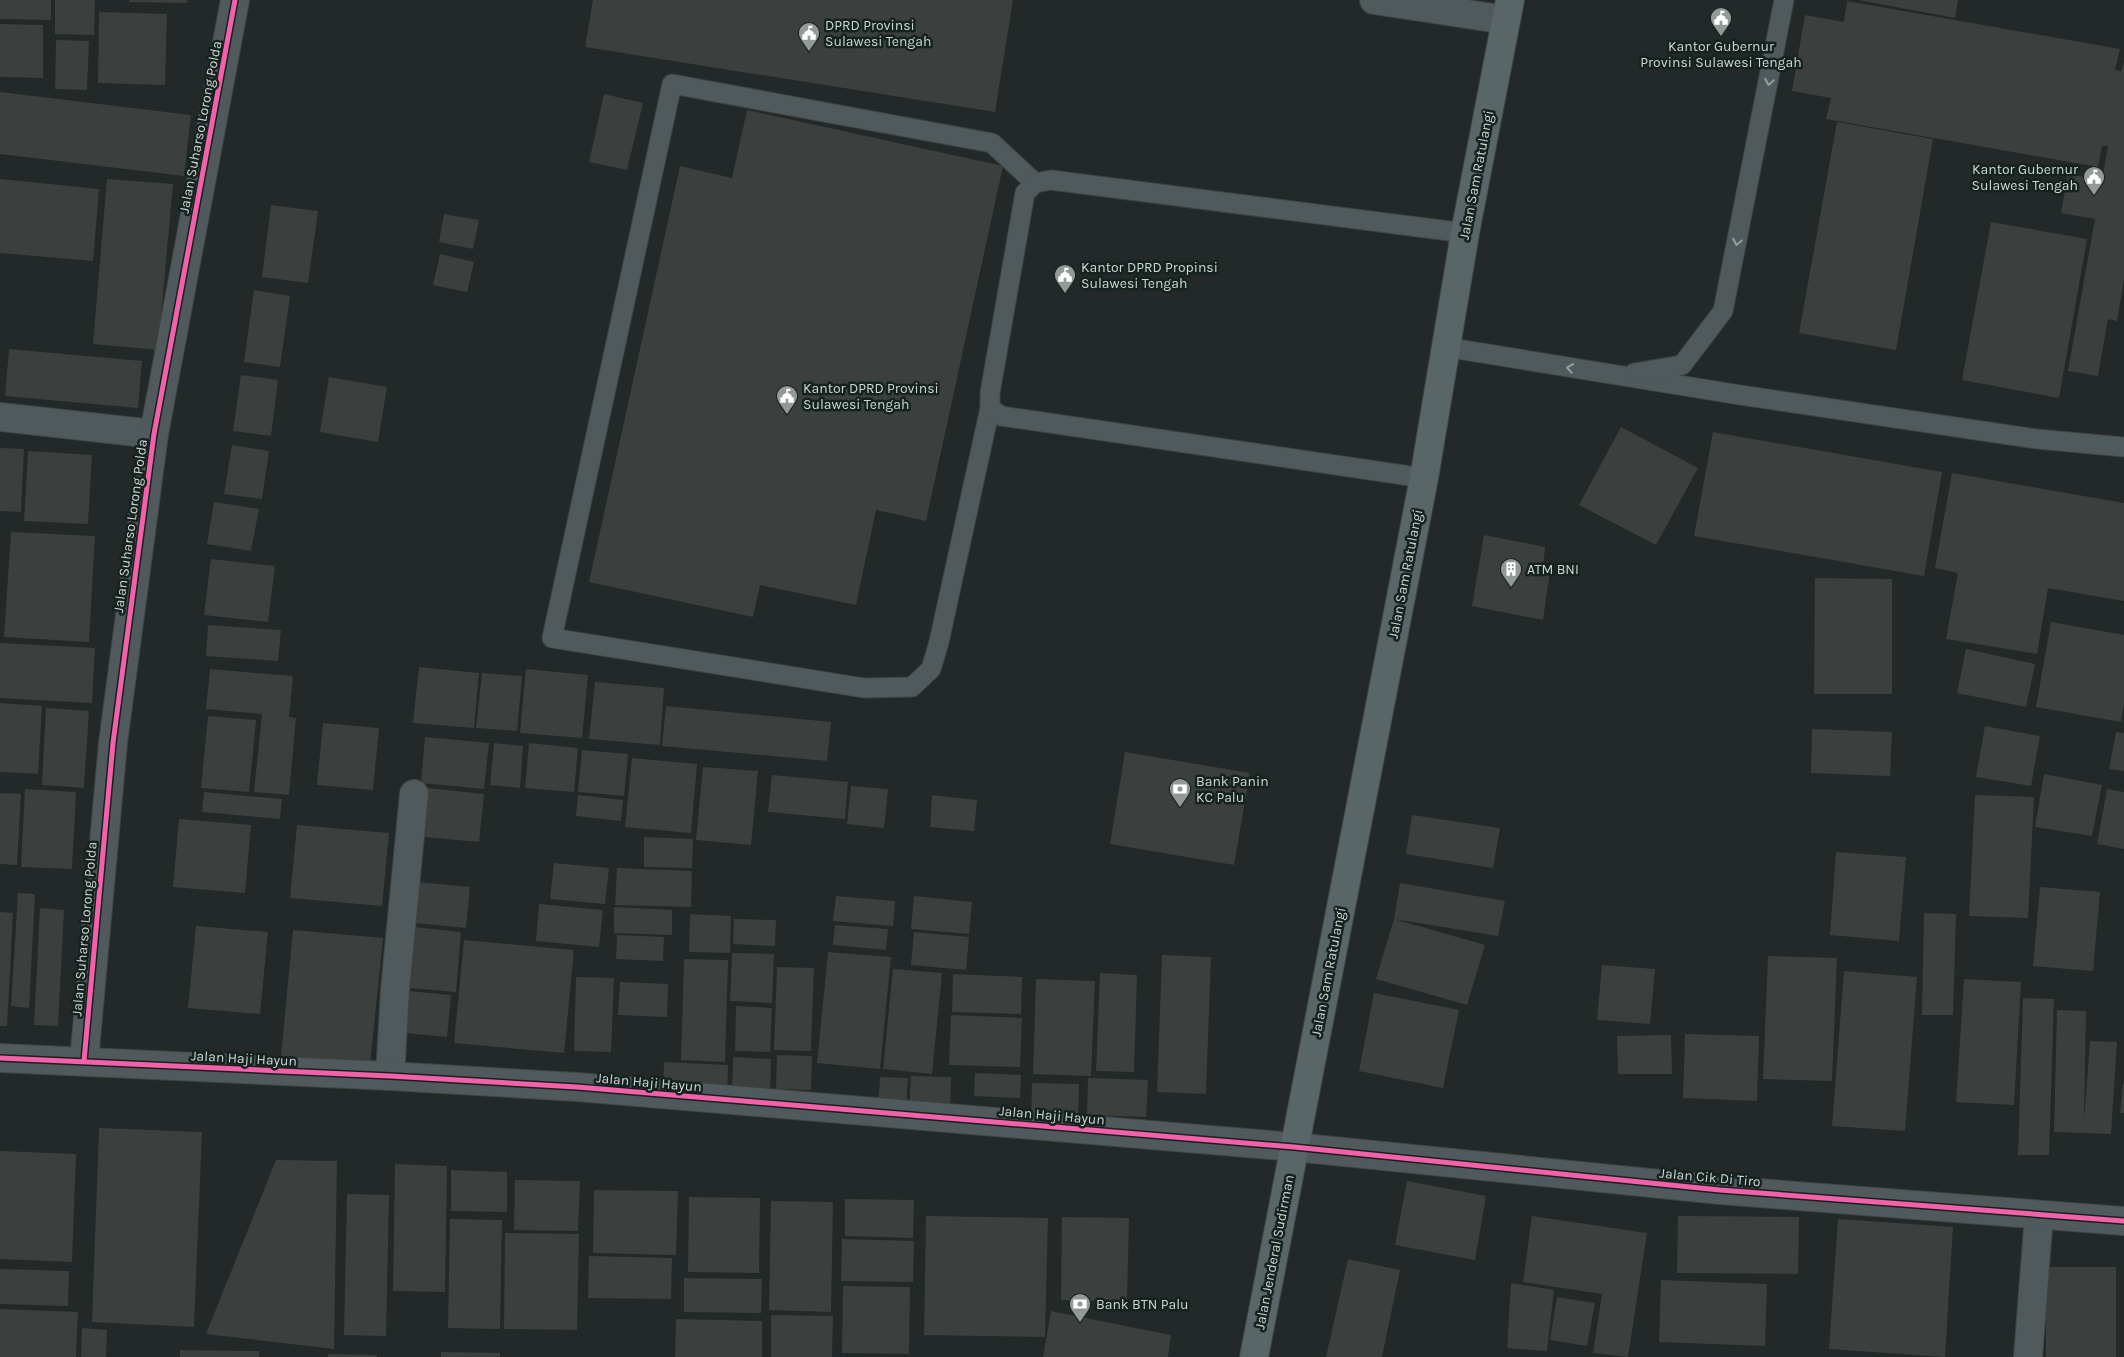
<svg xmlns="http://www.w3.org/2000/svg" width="2124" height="1357" font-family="Karla,sans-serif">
	<rect width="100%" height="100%" fill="#232928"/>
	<!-- building -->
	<g fill="#3b3f3d">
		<polygon points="0,0 51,0 51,20 0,19"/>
		<polygon points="55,0 95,0 94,35 55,34"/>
		<polygon points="129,0 187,0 187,3 129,2"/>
		<polygon points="593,0 1013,0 995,112 585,47"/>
		<polygon points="1858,0 1958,0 1955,18"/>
		<polygon points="1847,1 2120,49 2115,70 2121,71 2124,62 2124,279 2117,321 2108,319 2098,376 2068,371 2095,219 2061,213 2068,174 2102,180 2108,146 2102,146 2098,167 1826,119 1831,98 1792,91 1805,15 1844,22"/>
		<polygon points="99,12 167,14 165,85 98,83"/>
		<polygon points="0,24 43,25 43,78 0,77"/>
		<polygon points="56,40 89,41 87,90 55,89"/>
		<polygon points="0,92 191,115 184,176 0,154"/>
		<polygon points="604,94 643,103 627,170 589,162"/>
		<polygon points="747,110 1003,166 926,521 876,510 856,605 760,585 753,617 589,582 680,166 732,178"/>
		<polygon points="1837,122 1933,139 1896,350 1799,333"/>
		<polygon points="0,179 99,189 93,261 0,253"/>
		<polygon points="107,179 173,184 158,350 93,344"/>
		<polygon points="271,205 318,211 308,283 262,277"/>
		<polygon points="444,214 479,220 473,249 439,242"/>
		<polygon points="1991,222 2087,239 2059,398 1962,380"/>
		<polygon points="440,254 474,262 467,292 433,285"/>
		<polygon points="254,290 290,296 280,367 244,362"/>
		<polygon points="9,349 142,361 138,408 5,396"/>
		<polygon points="241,375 278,380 271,436 233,431"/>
		<polygon points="329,377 387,387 378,442 320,432"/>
		<polygon points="1621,427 1698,468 1656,545 1579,505"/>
		<polygon points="1713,432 1942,472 1924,576 1694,536"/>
		<polygon points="232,445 269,451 262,499 224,494"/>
		<polygon points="0,448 24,449 21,512 0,511"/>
		<polygon points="28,451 92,455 88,524 24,521"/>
		<polygon points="1952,473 2124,503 2124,601 2048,588 2037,654 1946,639 1958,573 1935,568"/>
		<polygon points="214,502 259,509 251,551 207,544"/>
		<polygon points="11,532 95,536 89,642 4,637"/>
		<polygon points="1484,535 1545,547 1543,568 1550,571 1543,620 1472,606"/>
		<polygon points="211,559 275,566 268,622 204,615"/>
		<polygon points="1815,578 1892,579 1892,694 1814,694"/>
		<polygon points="2051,622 2124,635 2124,704 2121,722 2036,707"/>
		<polygon points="208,625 281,630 278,661 206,656"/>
		<polygon points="0,643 95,648 92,703 0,698"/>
		<polygon points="1966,649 2035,664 2026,707 1957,693"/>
		<polygon points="419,667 479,673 474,728 413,723"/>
		<polygon points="210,669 293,676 289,717 296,718 289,795 254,792 262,714 206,709"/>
		<polygon points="526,669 588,675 582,738 520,733"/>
		<polygon points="482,673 522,676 517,731 476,728"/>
		<polygon points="595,682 664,688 660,745 589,739"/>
		<polygon points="0,703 42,706 38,774 0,772"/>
		<polygon points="666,706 831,722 827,761 662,746"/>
		<polygon points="46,708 89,711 84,788 42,785"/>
		<polygon points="208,716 256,720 249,792 201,788"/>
		<polygon points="323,723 379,728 373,790 317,785"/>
		<polygon points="1985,726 2040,736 2031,786 1976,777"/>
		<polygon points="1812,729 1892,732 1890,776 1811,773"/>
		<polygon points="2116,732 2124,733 2124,771 2109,769"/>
		<polygon points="425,737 489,743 484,789 421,783"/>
		<polygon points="494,743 523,746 520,788 490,785"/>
		<polygon points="529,743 578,748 574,792 525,788"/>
		<polygon points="582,750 628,754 624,796 578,792"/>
		<polygon points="1125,752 1250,773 1234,865 1110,844"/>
		<polygon points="632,758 697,764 691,833 625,827"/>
		<polygon points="703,767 758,771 751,845 696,840"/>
		<polygon points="2044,774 2102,785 2092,836 2035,827"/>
		<polygon points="772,775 848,782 845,819 768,812"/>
		<polygon points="851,786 888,789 884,828 847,824"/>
		<polygon points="428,788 484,794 479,842 424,837"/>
		<polygon points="25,789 76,792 72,869 21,867"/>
		<polygon points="2107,789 2124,792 2124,849 2097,844"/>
		<polygon points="204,792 282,799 280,819 202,812"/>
		<polygon points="0,793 21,794 17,865 0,864"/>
		<polygon points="578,795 623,800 621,821 576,816"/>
		<polygon points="932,795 977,800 974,831 930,827"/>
		<polygon points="1975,795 2034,797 2028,918 1969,916"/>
		<polygon points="1412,815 1500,828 1493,868 1406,854"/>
		<polygon points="179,819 251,825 245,893 173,887"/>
		<polygon points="297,825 389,833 382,906 290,898"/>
		<polygon points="644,837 693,839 692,868 644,867"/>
		<polygon points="1836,852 1906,857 1899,941 1830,935"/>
		<polygon points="554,863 609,868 605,904 550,899"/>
		<polygon points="617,868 692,871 691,907 615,905"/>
		<polygon points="407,881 470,887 466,928 404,922"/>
		<polygon points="1400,883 1505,901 1498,936 1394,919 1485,945 1467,1005 1376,979 1394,919"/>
		<polygon points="2040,887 2100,892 2093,971 2033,966"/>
		<polygon points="18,893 35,894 29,1008 11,1006"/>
		<polygon points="836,896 895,901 893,926 833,921"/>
		<polygon points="914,896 972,902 969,934 911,929"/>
		<polygon points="539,904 603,910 599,947 536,941"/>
		<polygon points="614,907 672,910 672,935 614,933"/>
		<polygon points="40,908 64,910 58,1026 34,1025"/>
		<polygon points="0,912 13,913 7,1026 0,1026"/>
		<polygon points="1924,913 1956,914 1953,1015 1922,1015"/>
		<polygon points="690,914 731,916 730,953 689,952"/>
		<polygon points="734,919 776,920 775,946 733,944"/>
		<polygon points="835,925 888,929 886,950 833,945"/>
		<polygon points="196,926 268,932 260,1014 188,1008"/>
		<polygon points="404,926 461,932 456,992 398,987"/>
		<polygon points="293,930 383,938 370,1065 281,1056"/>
		<polygon points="914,932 969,937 966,970 911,965"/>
		<polygon points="617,935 664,937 663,961 616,959"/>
		<polygon points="464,940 574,950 564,1053 454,1043"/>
		<polygon points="828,952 891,957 880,1069 817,1063"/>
		<polygon points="732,953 774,954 772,1003 730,1001"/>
		<polygon points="1162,955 1211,957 1206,1094 1157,1092"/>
		<polygon points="1768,956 1837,958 1832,1081 1763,1079"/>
		<polygon points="684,959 728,960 725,1062 681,1060"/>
		<polygon points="1602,965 1655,969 1650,1024 1597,1020"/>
		<polygon points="777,967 814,968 811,1051 774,1050"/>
		<polygon points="893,969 942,973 932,1074 883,1069"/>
		<polygon points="1844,971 1917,977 1905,1131 1832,1126"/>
		<polygon points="1100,973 1137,975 1134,1072 1096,1071"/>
		<polygon points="953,974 1022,977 1021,1014 952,1012"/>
		<polygon points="576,977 614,978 611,1052 574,1051"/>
		<polygon points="1036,979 1095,981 1091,1076 1033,1074"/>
		<polygon points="1964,979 2021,982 2014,1105 1956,1102"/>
		<polygon points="620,982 668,984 667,1017 618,1015"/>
		<polygon points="398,990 451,995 447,1037 395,1032"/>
		<polygon points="1374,993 1459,1010 1443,1088 1359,1071"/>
		<polygon points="2023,998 2054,999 2049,1155 2018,1155"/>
		<polygon points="736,1006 772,1008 770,1052 735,1051"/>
		<polygon points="2057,1010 2086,1011 2084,1122 2090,1041 2117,1042 2111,1134 2054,1132"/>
		<polygon points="951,1015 1022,1018 1020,1067 949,1065"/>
		<polygon points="1685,1034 1759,1036 1757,1101 1683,1098"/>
		<polygon points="1671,1035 1672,1074 1618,1074 1617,1036"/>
		<polygon points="777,1055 812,1056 811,1090 776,1089"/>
		<polygon points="733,1057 771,1059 770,1096 732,1095"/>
		<polygon points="664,1062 728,1065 727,1098 663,1096"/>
		<polygon points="975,1073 1021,1075 1020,1098 974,1096"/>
		<polygon points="911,1076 951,1077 950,1113 909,1111"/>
		<polygon points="880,1077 908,1078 906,1110 878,1108"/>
		<polygon points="1088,1078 1148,1080 1146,1117 1087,1115"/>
		<polygon points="1032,1083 1079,1084 1078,1120 1031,1118"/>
		<polygon points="2123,1083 2124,1083 2124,1113 2120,1113"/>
		<polygon points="99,1128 202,1132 194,1327 92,1322"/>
		<polygon points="0,1151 76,1154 72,1262 0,1259"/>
		<polygon points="276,1160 337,1161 334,1349 206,1334"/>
		<polygon points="395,1164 447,1166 445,1292 393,1291"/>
		<polygon points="451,1170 507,1172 507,1212 451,1211"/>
		<polygon points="515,1180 580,1181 578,1231 514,1230"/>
		<polygon points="1407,1181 1486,1196 1475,1260 1395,1245"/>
		<polygon points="594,1190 678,1191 676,1255 593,1253"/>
		<polygon points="347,1194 389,1195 386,1336 344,1335"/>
		<polygon points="689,1197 760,1198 759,1273 688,1272"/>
		<polygon points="845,1199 914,1200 913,1238 845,1236"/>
		<polygon points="771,1201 833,1202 831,1312 769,1310"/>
		<polygon points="926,1216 1048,1218 1045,1337 924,1335"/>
		<polygon points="1532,1216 1647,1233 1628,1357 1593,1353 1602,1294 1523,1282"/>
		<polygon points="1678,1216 1799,1217 1798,1274 1677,1273"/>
		<polygon points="1062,1217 1129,1218 1127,1301 1061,1300"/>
		<polygon points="450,1219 502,1220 500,1329 448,1328"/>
		<polygon points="1838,1219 1953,1227 1945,1357 1829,1349"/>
		<polygon points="505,1233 579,1234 577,1330 504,1329"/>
		<polygon points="842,1239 914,1241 913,1282 841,1281"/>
		<polygon points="589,1256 672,1258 671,1299 588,1298"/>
		<polygon points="1348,1259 1400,1270 1382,1357 1326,1357"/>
		<rect x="2046" y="1267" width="70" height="90"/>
		<polygon points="0,1269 69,1271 68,1306 0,1304"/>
		<polygon points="684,1278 762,1279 761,1313 684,1312"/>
		<polygon points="1661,1280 1767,1284 1765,1346 1659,1342"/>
		<polygon points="1511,1283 1554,1290 1547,1351 1507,1348"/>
		<polygon points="843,1286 910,1287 909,1354 842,1353"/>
		<polygon points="1557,1297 1595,1303 1587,1346 1550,1340"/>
		<polygon points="0,1309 78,1312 76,1357 0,1357"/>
		<polygon points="1051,1311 1171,1335 1168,1357 1043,1357"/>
		<polygon points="771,1315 833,1316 832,1357 771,1357"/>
		<polygon points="676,1319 762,1321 762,1357 675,1357"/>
		<polygon points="82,1328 107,1330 106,1357 81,1357"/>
		<polygon points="180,1350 259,1351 259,1357 180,1357"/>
		<polygon points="441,1352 500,1353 500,1357 441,1357"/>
		<polygon points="328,1354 377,1355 377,1357 328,1357"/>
	</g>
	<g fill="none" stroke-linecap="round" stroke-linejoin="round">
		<!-- service casing -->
		<g stroke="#3f4443" stroke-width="21">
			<g id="service">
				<polyline points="1445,347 1740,395 2037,439 2124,447"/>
				<polyline points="1634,373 1682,365 1723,311 1784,0"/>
				<polyline points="990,408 939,642 931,669 912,687 864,688 552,638 672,84 992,143 1035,183"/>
				<polyline points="1424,478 1001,416 990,408 990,393 1025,193 1035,183 1051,180 1465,233"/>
			</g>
		</g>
		<!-- minor casing -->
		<g stroke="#3f4443" stroke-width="30">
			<g id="minor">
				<polyline points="1374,0 1506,20"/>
				<polyline points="0,417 154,434"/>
				<polyline points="84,1061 113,743 154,434 235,0"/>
				<polyline points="390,1076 395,990 414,794"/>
				<polyline points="2028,1357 2039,1215"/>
			</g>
		</g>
		<!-- tertiary casing -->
		<g stroke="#3f4443" stroke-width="30">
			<polyline id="tertiary" points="0,1058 390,1076 577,1087 1294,1147 1720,1190 2124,1221"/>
		</g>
		<!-- trunk casing -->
		<g stroke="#3f4443" stroke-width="30">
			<polyline id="trunk" points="1254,1357 1424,478 1465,233 1510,0"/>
		</g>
		<!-- service -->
		<use href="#service" stroke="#50595b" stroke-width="19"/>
		<!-- minor -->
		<use href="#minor" stroke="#50595b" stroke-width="28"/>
		<!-- tertiary -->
		<use href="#tertiary" stroke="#50595b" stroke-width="28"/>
		<!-- trunk -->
		<use href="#trunk" stroke="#586667" stroke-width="28"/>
		<!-- cycleway casing -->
		<g stroke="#16221f" stroke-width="8">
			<g id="cycleway">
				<polyline points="0,1058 390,1076 577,1087 1294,1147 1720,1190 2124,1221"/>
				<polyline points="84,1061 113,743 154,434 235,0"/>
			</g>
		</g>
		<!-- cycleway -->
		<use href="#cycleway" stroke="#f560ab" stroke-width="5"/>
	</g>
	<!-- one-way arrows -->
	<defs><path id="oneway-chevron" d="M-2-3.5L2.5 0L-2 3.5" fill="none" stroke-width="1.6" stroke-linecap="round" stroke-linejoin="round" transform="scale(1.25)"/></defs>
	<g stroke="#959e9d">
		<use href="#oneway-chevron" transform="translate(1769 82) rotate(100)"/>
		<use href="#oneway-chevron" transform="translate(1737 242) rotate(101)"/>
		<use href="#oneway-chevron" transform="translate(1570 368) rotate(-171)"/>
	</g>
	<!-- icons -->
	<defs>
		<g id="civic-pin" transform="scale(1.125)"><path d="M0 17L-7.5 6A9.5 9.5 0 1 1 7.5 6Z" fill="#929997" stroke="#16221f"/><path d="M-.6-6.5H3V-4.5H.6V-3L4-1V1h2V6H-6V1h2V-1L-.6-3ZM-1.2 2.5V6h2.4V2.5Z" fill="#fff"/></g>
		<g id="building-pin" transform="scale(1.125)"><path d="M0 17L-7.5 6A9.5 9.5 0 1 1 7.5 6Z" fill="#929997" stroke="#16221f"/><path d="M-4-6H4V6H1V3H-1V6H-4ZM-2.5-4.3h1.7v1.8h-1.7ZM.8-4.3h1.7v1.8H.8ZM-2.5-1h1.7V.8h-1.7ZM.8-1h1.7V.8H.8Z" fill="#fff"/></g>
		<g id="bank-pin" transform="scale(1.125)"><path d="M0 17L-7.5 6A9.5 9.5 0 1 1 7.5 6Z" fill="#929997" stroke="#16221f"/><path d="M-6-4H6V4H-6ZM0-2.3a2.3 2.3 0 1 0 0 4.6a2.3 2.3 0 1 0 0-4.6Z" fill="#fff"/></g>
	</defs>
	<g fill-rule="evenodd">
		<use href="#civic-pin" x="1721" y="18"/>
		<use href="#civic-pin" x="809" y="33"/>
		<use href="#civic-pin" x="2094" y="177"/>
		<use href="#civic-pin" x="1065" y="275"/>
		<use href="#civic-pin" x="787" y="396"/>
		<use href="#building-pin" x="1511" y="569"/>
		<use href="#bank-pin" x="1180" y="789"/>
		<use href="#bank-pin" x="1080" y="1304"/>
	</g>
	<g text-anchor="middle" stroke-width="5" stroke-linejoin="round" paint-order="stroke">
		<!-- poi labels -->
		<g font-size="14" fill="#ced6d3" stroke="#16221f" text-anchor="start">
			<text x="825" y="30">DPRD Provinsi<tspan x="825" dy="16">Sulawesi Tengah</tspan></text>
			<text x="1721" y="51" text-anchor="middle">Kantor Gubernur<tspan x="1721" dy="16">Provinsi Sulawesi Tengah</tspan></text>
			<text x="2078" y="174" text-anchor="end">Kantor Gubernur<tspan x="2078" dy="16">Sulawesi Tengah</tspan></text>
			<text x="1081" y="272">Kantor DPRD Propinsi<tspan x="1081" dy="16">Sulawesi Tengah</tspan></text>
			<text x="803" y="393">Kantor DPRD Provinsi<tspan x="803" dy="16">Sulawesi Tengah</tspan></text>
			<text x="1527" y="574">ATM BNI</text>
			<text x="1196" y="786">Bank Panin<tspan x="1196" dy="16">KC Palu</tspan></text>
			<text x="1096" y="1309">Bank BTN Palu</text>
		</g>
		<!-- street labels -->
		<g font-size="14" fill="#ced6d3" stroke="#16221f">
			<text transform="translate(200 127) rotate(-79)" y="5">Jalan Suharso Lorong Polda</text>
			<text transform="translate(1476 175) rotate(-79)" y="5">Jalan Sam Ratulangi</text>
			<text transform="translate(130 526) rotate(-82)" y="5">Jalan Suharso Lorong Polda</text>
			<text transform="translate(1405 574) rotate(-79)" y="5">Jalan Sam Ratulangi</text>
			<text transform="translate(84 929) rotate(-85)" y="5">Jalan Suharso Lorong Polda</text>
			<text transform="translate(1328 972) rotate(-79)" y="5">Jalan Sam Ratulangi</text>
			<text transform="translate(244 1058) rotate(3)" y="5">Jalan Haji Hayun</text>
			<text transform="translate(649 1082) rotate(5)" y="5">Jalan Haji Hayun</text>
			<text transform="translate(1052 1115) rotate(5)" y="5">Jalan Haji Hayun</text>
			<text transform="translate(1710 1177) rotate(5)" y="5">Jalan Cik Di Tiro</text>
			<text transform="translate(1274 1252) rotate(-79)" y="5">Jalan Jenderal Sudirman</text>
		</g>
	</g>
</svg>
